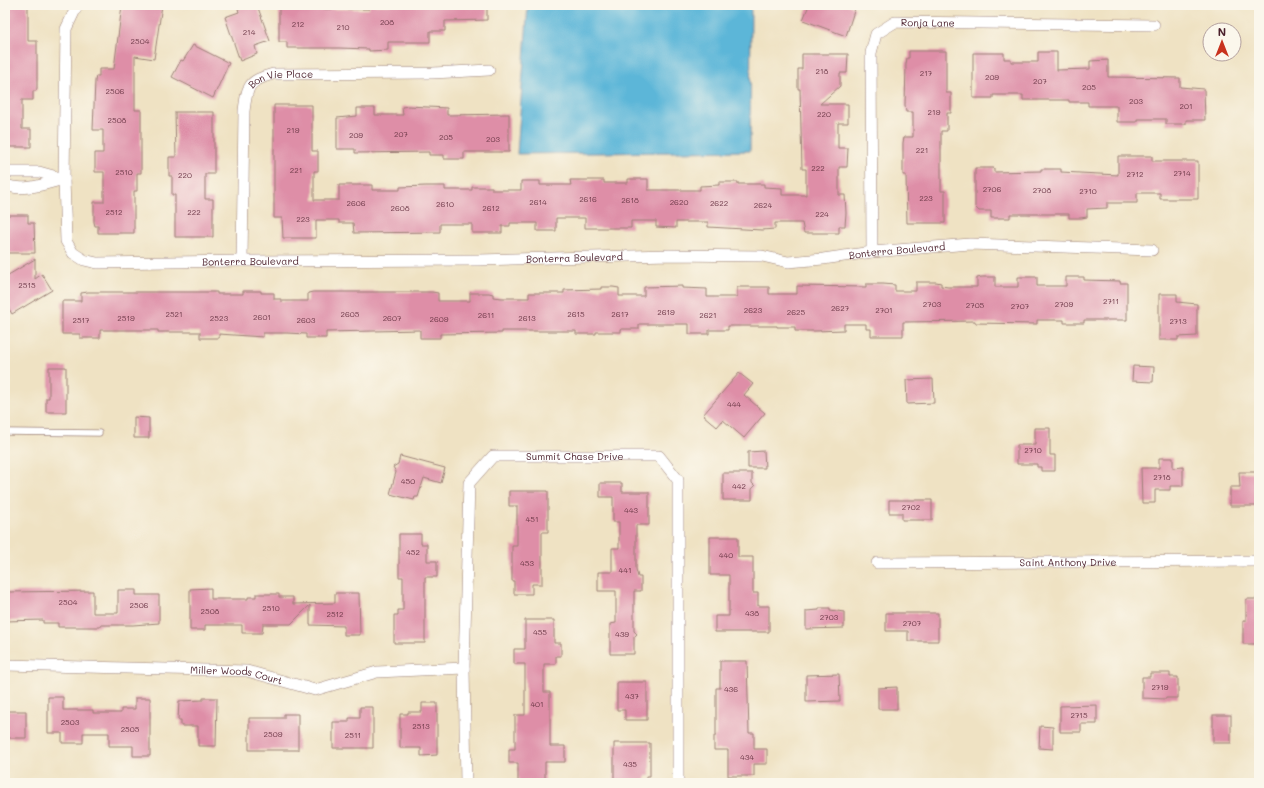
<svg xmlns="http://www.w3.org/2000/svg" width="1264" height="788" font-family="Mali,sans-serif">
	<rect width="100%" height="100%" fill="#fbf7ec"/>
	<filter id="ink" filterUnits="userSpaceOnUse"><feTurbulence type="fractalNoise" baseFrequency=".025" numOctaves="2"/><feDisplacementMap in="SourceGraphic" scale="8" xChannelSelector="R" yChannelSelector="G"/><feConvolveMatrix kernelMatrix="1 2 1 2 8 2 1 2 1" color-interpolation-filters="sRGB"/></filter>
	<filter id="wash" filterUnits="userSpaceOnUse"><feTurbulence type="fractalNoise" baseFrequency=".012" numOctaves="4" result="noise"/><feDisplacementMap in="SourceGraphic" scale="16" xChannelSelector="R" yChannelSelector="G"/><feGaussianBlur stdDeviation="0.9" result="paint"/><feColorMatrix in="noise" values="0 0 0 0 0 0 0 0 0 0 0 0 0 0 0 0 0 1.4 0 .05"/><feComposite in="paint" operator="in"/></filter>
	<g filter="url(#wash)">
		<rect width="100%" height="100%" fill="#efe2c3"/>
		<!-- water -->
		<polygon fill="#5bb6d8" stroke="#526a82" points="528,5 751,5 750,151 517,154"/>
		<g id="blocks">
			<!-- building -->
			<g fill="#de8ea7">
				<polygon points="5,5 28,5 28,41 37,41 37,88 36,91 33,91 33,100 22,100 22,129 31,129 31,147 5,147"/>
				<polygon points="122,5 162,5 154,59 135,56 135,110 141,110 141,173 137,173 137,191 134,191 134,233 98,233 98,226 95,226 94,222 94,202 104,202 104,172 95,172 95,153 103,153 103,130 93,130 95,81 96,76 99,76 99,69 114,69"/>
				<polygon points="249,5 257,5 270,41 255,46 257,54 240,61 225,17 239,12 238,9"/>
				<polygon points="298,5 317,5 317,9 369,9 369,5 487,5 487,20 445,21 445,31 430,31 430,42 388,42 388,50 369,51 369,49 339,48 287,48 287,42 279,42 279,8 298,8"/>
				<polygon points="809,5 849,5 855,8 846,36 803,20"/>
				<polygon points="193,45 229,63 213,98 172,77 181,60 183,61"/>
				<polygon points="909,51 946,51 946,93 951,93 951,113 947,113 947,131 941,131 941,191 945,191 945,223 907,223 906,175 903,175 903,143 904,137 913,137 913,112 906,112 905,105 906,64 907,58 909,58"/>
				<polygon points="1038,52 1057,52 1057,70 1090,69 1090,61 1108,60 1108,77 1180,78 1180,87 1204,89 1205,120 1186,120 1186,124 1166,124 1166,119 1137,119 1137,122 1117,122 1117,106 1088,106 1088,102 1069,102 1069,100 1023,100 1023,95 993,95 993,98 973,98 973,53 1004,53 1004,59 1011,59 1011,62 1038,62"/>
				<polygon points="802,54 848,54 847,73 840,73 840,86 820,104 848,104 848,123 838,123 838,148 848,148 847,167 839,167 839,195 845,195 846,213 845,226 839,226 839,233 804,233 802,223 775,223 775,229 762,230 708,227 708,222 676,222 676,228 656,227 656,221 631,221 631,228 585,228 585,218 556,218 556,231 537,231 537,223 510,223 510,226 502,226 502,233 472,233 472,224 440,224 440,232 354,233 353,223 339,223 339,220 316,220 316,238 283,238 282,218 274,218 274,105 312,105 312,151 318,151 318,171 314,171 314,200 339,200 339,185 372,185 372,190 400,190 400,187 426,186 445,186 445,190 472,190 472,187 492,187 492,190 521,190 521,181 540,181 540,185 571,185 570,180 604,180 604,183 628,183 628,179 648,179 648,190 700,190 700,186 719,185 719,182 738,182 738,184 764,184 764,187 782,188 782,195 806,195 806,169 802,169 800,89 798,89 798,69 802,69"/>
				<polygon points="408,106 447,108 447,115 509,114 509,152 464,152 464,159 444,159 444,155 429,155 429,152 355,153 355,149 337,149 337,118 357,116 357,108 375,108 375,115 403,115 402,107"/>
				<polygon points="175,112 214,112 214,174 205,174 205,199 213,199 213,237 175,237 175,195 172,195 172,176 169,176 169,157 176,157"/>
				<polygon points="1118,156 1152,156 1152,161 1198,161 1198,199 1160,199 1160,193 1137,193 1137,203 1107,203 1107,208 1087,209 1087,217 1081,218 1069,218 1069,214 1010,214 1010,218 991,218 991,211 979,211 975,207 975,168 994,168 994,172 1041,171 1041,169 1061,169 1061,172 1118,175"/>
				<polygon points="5,215 28,215 28,223 34,223 35,253 5,253"/>
				<polygon points="35,259 35,279 42,274 52,290 12,314 5,302 5,277"/>
				<polygon points="982,277 995,277 995,287 1018,287 1018,277 1037,277 1037,286 1066,286 1066,277 1084,277 1084,280 1120,281 1120,283 1127,283 1127,320 1084,320 1084,323 1064,323 1064,320 1037,320 1037,324 975,323 975,321 903,322 903,336 871,336 871,329 866,329 866,324 844,324 844,330 815,331 795,331 795,327 777,327 777,326 728,326 728,330 709,330 709,334 689,334 689,324 639,324 639,329 621,329 621,332 596,332 596,334 576,334 576,331 502,331 502,333 440,334 440,338 420,338 420,330 326,332 326,338 306,338 306,334 287,333 263,333 263,337 219,334 219,338 200,338 200,332 158,332 158,330 100,330 100,338 80,338 80,334 62,334 62,301 81,301 81,293 88,292 217,292 217,294 243,294 243,291 261,291 261,293 274,293 274,299 281,299 281,301 308,301 308,293 313,292 432,292 438,293 438,301 470,301 470,293 489,293 493,294 493,297 502,298 529,298 529,293 564,293 564,290 601,289 601,287 613,287 619,288 619,296 644,296 644,287 682,286 682,288 707,289 707,297 737,297 737,287 769,287 769,294 797,294 797,286 866,287 866,284 883,284 895,285 895,291 916,291 916,282 936,282 941,283 941,286 948,287 977,287 977,278"/>
				<polygon points="1159,294 1177,294 1177,302 1197,304 1197,336 1178,337 1178,340 1159,340"/>
				<polygon points="1133,366 1154,367 1153,382 1132,381"/>
				<polygon points="49,367 66,367 66,412 46,412 46,398 49,398"/>
				<polygon points="739,373 753,384 744,395 765,413 744,438 723,420 717,427 703,415"/>
				<polygon points="933,379 934,403 907,404 906,380"/>
				<polygon points="134,417 149,418 149,438 134,438"/>
				<polygon points="1035,428 1050,428 1050,455 1055,455 1055,471 1041,471 1041,467 1037,467 1037,464 1017,464 1017,445 1035,445"/>
				<polygon points="764,451 765,468 748,468 748,452"/>
				<polygon points="400,456 445,468 441,483 424,478 418,497 415,497 414,500 390,494 396,472 393,467 398,464"/>
				<polygon points="1159,458 1173,458 1173,468 1183,467 1183,486 1170,486 1170,490 1155,490 1155,503 1142,503 1141,468 1159,468"/>
				<polygon points="1239,472 1259,472 1259,506 1230,506 1230,487 1240,487"/>
				<polygon points="723,473 752,473 752,483 755,486 752,489 752,500 723,500"/>
				<polygon points="600,483 622,483 622,492 649,492 649,525 636,525 636,569 638,577 641,577 641,591 634,591 634,631 637,634 634,637 634,654 610,654 610,624 616,623 616,591 598,591 598,572 612,572 612,548 619,548 619,522 613,522 613,497 600,497"/>
				<polygon points="509,491 548,491 548,532 542,532 542,584 532,584 532,594 514,594 514,581 512,581 512,546 517,546 517,506 509,506"/>
				<polygon points="889,500 932,500 932,520 902,520 902,513 889,513"/>
				<polygon points="399,534 421,534 421,544 427,544 427,561 437,561 437,577 425,577 425,643 394,643 394,615 398,615 398,610 403,610 403,577 399,577"/>
				<polygon points="710,537 738,537 738,557 753,557 753,593 758,593 758,606 769,606 769,632 715,632 715,616 729,616 729,575 710,575"/>
				<polygon points="211,588 211,599 248,599 248,597 256,597 256,594 279,594 279,597 293,597 293,604 335,603 335,593 359,593 360,635 344,635 344,626 310,625 310,605 291,624 263,624 262,633 242,633 242,625 205,625 205,630 190,630 190,589"/>
				<polygon points="118,590 136,590 136,595 159,595 159,623 133,625 100,625 100,627 58,627 58,623 43,623 43,620 5,621 5,592 93,591 93,613 118,613"/>
				<polygon points="1246,599 1259,599 1259,644 1243,644 1243,621 1246,621"/>
				<polygon points="819,608 830,608 830,610 844,612 844,628 806,629 806,611 819,610"/>
				<polygon points="886,613 938,613 938,641 908,641 908,631 886,631"/>
				<polygon points="525,620 554,620 554,643 561,643 561,656 556,656 556,664 544,664 544,692 550,692 550,746 565,746 565,762 545,762 545,783 518,783 518,763 509,763 509,749 515,749 515,715 525,715 525,664 514,664 514,649 525,649"/>
				<polygon points="720,661 747,661 749,733 754,733 754,749 767,749 767,764 754,764 754,776 728,776 728,750 714,750 714,736 716,736 716,688 720,688"/>
				<polygon points="1150,673 1170,673 1170,677 1178,677 1178,698 1166,698 1166,699 1142,698 1142,677 1150,677"/>
				<polygon points="839,674 840,701 806,702 806,675"/>
				<polygon points="617,682 647,682 647,720 625,720 625,710 617,710"/>
				<polygon points="897,687 897,709 878,709 878,688"/>
				<polygon points="48,697 63,697 63,710 93,710 93,713 121,713 121,709 135,709 135,698 150,698 150,756 133,756 133,746 109,746 109,733 83,733 83,743 62,743 62,733 48,733"/>
				<polygon points="203,698 217,698 216,746 198,746 198,726 181,726 181,720 178,720 179,701 203,700"/>
				<polygon points="422,703 437,703 437,755 421,756 421,748 400,748 400,714 408,714 408,712 422,712"/>
				<polygon points="1097,705 1097,724 1081,724 1081,732 1060,732 1060,706"/>
				<polygon points="360,707 373,707 373,748 333,748 333,722 349,722 349,718 360,718"/>
				<polygon points="8,711 26,711 26,738 5,738 5,713 8,713"/>
				<polygon points="284,714 298,714 298,750 249,750 249,718 284,718"/>
				<rect x="1213" y="715" width="18" height="28"/>
				<polygon points="1040,726 1053,727 1053,749 1039,748"/>
				<polygon points="614,743 650,743 650,776 646,776 646,783 614,783"/>
			</g>
		</g>
	</g>
	<g filter="url(#ink)">
		<use href="#blocks" fill-opacity="0" stroke="#9c8077" stroke-width="1"/>
		<g fill="none" stroke-linecap="round" stroke-linejoin="round">
			<!-- service casing -->
			<g stroke="#9c8077" stroke-width="7">
				<polyline id="service" points="5,432 99,433"/>
			</g>
			<!-- minor casing -->
			<g stroke="#9c8077" stroke-width="12">
				<g id="minor">
					<path id="s1" d="M76,8L66,29L64,179L66,241L73,253L84,260L97,263L242,261L479,260L669,255L762,256L788,262L823,259L872,252L970,244L1152,250"/>
					<polyline points="5,172 39,172 64,179"/>
					<path d="M5,185C24,192 45,184 64,179"/>
					<path id="s2" d="M872,252L871,53L876,34L895,22L1154,25"/>
					<path id="s3" d="M242,261L244,111C247,86 248,81 273,74L433,73L489,70"/>
					<path id="s4" d="M877,563L1259,561"/>
					<path id="s5" d="M5,665L247,671L315,690L377,672L464,668"/>
					<path id="s6" d="M466,783L464,668L469,483L493,456H659L678,480V783"/>
				</g>
			</g>
			<!-- service -->
			<use href="#service" stroke="#fff" stroke-width="5.5"/>
			<!-- minor -->
			<use href="#minor" stroke="#fff" stroke-width="11"/>
		</g>
	</g>
	<g text-anchor="middle" stroke-width="3" stroke-linejoin="round" paint-order="stroke">
		<!-- number labels -->
		<g font-size="8" fill="#6f3b4a">
			<text x="387" y="25">208</text>
			<text x="298" y="27">212</text>
			<text x="343" y="30">210</text>
			<text x="249" y="35">214</text>
			<text x="140" y="44">2504</text>
			<text x="822" y="74">218</text>
			<text x="926" y="76">217</text>
			<text x="992" y="80">209</text>
			<text x="1040" y="84">207</text>
			<text x="1089" y="90">205</text>
			<text x="115" y="94">2506</text>
			<text x="1136" y="104">203</text>
			<text x="1186" y="109">201</text>
			<text x="934" y="115">219</text>
			<text x="824" y="117">220</text>
			<text x="117" y="123">2508</text>
			<text x="293" y="133">219</text>
			<text x="401" y="137">207</text>
			<text x="356" y="138">209</text>
			<text x="446" y="140">205</text>
			<text x="493" y="142">203</text>
			<text x="922" y="153">221</text>
			<text x="818" y="171">222</text>
			<text x="296" y="173">221</text>
			<text x="124" y="175">2510</text>
			<text x="1182" y="176">2714</text>
			<text x="1135" y="177">2712</text>
			<text x="185" y="178">220</text>
			<text x="992" y="192">2706</text>
			<text x="1042" y="193">2708</text>
			<text x="1088" y="194">2710</text>
			<text x="926" y="201">223</text>
			<text x="588" y="202">2616</text>
			<text x="630" y="203">2618</text>
			<text x="538" y="205">2614</text>
			<text x="679" y="205">2620</text>
			<text x="356" y="206">2606</text>
			<text x="719" y="206">2622</text>
			<text x="445" y="207">2610</text>
			<text x="763" y="208">2624</text>
			<text x="400" y="211">2608</text>
			<text x="491" y="211">2612</text>
			<text x="114" y="215">2512</text>
			<text x="194" y="215">222</text>
			<text x="822" y="217">224</text>
			<text x="303" y="222">223</text>
			<text x="27" y="288">2515</text>
			<text x="1111" y="304">2711</text>
			<text x="932" y="307">2703</text>
			<text x="1064" y="307">2709</text>
			<text x="975" y="308">2705</text>
			<text x="1020" y="309">2707</text>
			<text x="840" y="311">2627</text>
			<text x="753" y="313">2623</text>
			<text x="884" y="313">2701</text>
			<text x="666" y="315">2619</text>
			<text x="796" y="315">2625</text>
			<text x="174" y="317">2521</text>
			<text x="350" y="317">2605</text>
			<text x="576" y="317">2615</text>
			<text x="620" y="317">2617</text>
			<text x="486" y="318">2611</text>
			<text x="708" y="318">2621</text>
			<text x="262" y="320">2601</text>
			<text x="126" y="321">2519</text>
			<text x="219" y="321">2523</text>
			<text x="392" y="321">2607</text>
			<text x="527" y="321">2613</text>
			<text x="439" y="322">2609</text>
			<text x="81" y="323">2517</text>
			<text x="306" y="323">2603</text>
			<text x="1178" y="324">2713</text>
			<text x="734" y="407">444</text>
			<text x="1033" y="453">2710</text>
			<text x="1162" y="480">2718</text>
			<text x="408" y="484">450</text>
			<text x="739" y="489">442</text>
			<text x="911" y="510">2702</text>
			<text x="631" y="513">443</text>
			<text x="532" y="522">451</text>
			<text x="413" y="555">452</text>
			<text x="726" y="558">440</text>
			<text x="527" y="566">453</text>
			<text x="625" y="573">441</text>
			<text x="68" y="605">2504</text>
			<text x="139" y="608">2506</text>
			<text x="271" y="611">2510</text>
			<text x="210" y="614">2508</text>
			<text x="752" y="616">438</text>
			<text x="335" y="617">2512</text>
			<text x="829" y="620">2703</text>
			<text x="912" y="626">2707</text>
			<text x="540" y="635">455</text>
			<text x="622" y="637">439</text>
			<text x="1160" y="690">2719</text>
			<text x="731" y="692">436</text>
			<text x="632" y="699">437</text>
			<text x="537" y="707">401</text>
			<text x="1079" y="718">2715</text>
			<text x="70" y="725">2503</text>
			<text x="421" y="729">2513</text>
			<text x="130" y="732">2505</text>
			<text x="273" y="737">2509</text>
			<text x="353" y="738">2511</text>
			<text x="747" y="760">434</text>
			<text x="630" y="767">435</text>
		</g>
		<!-- street labels -->
		<g font-size="10" fill="#4a1f2b" stroke="#fbf7ec">
			<text dy="4" stroke="none"><textPath href="#s2" startOffset="274">Ronja Lane</textPath></text>
			<text dy="4" stroke="none"><textPath href="#s3" startOffset="209">Bon Vie Place</textPath></text>
			<text dy="4" stroke="none"><textPath href="#s1" startOffset="1077">Bonterra Boulevard</textPath></text>
			<text dy="4" stroke="none"><textPath href="#s1" startOffset="753">Bonterra Boulevard</textPath></text>
			<text dy="4" stroke="none"><textPath href="#s1" startOffset="429">Bonterra Boulevard</textPath></text>
			<text dy="4" stroke="none"><textPath href="#s6" startOffset="418">Summit Chase Drive</textPath></text>
			<text dy="4" stroke="none"><textPath href="#s4" startOffset="191">Saint Anthony Drive</textPath></text>
			<text dy="4" stroke="none"><textPath href="#s5" startOffset="232">Miller Woods Court</textPath></text>
		</g>
	</g>
	<!-- margin -->
	<rect width="1264" height="788" fill="none" stroke="#fbf7ec" stroke-width="20"/>
	<!-- north arrow -->
	<g transform="translate(1222 42)"><circle r="19" fill="#fbf7ec" stroke="#b4a19f"/>
	<path d="M0-3L7 15L0 10L-7 15Z" fill="#c8321e"/>
	<text y="-6" font-size="11" font-weight="bold" text-anchor="middle" fill="#4a1f2b">N</text>
	</g>
</svg>
